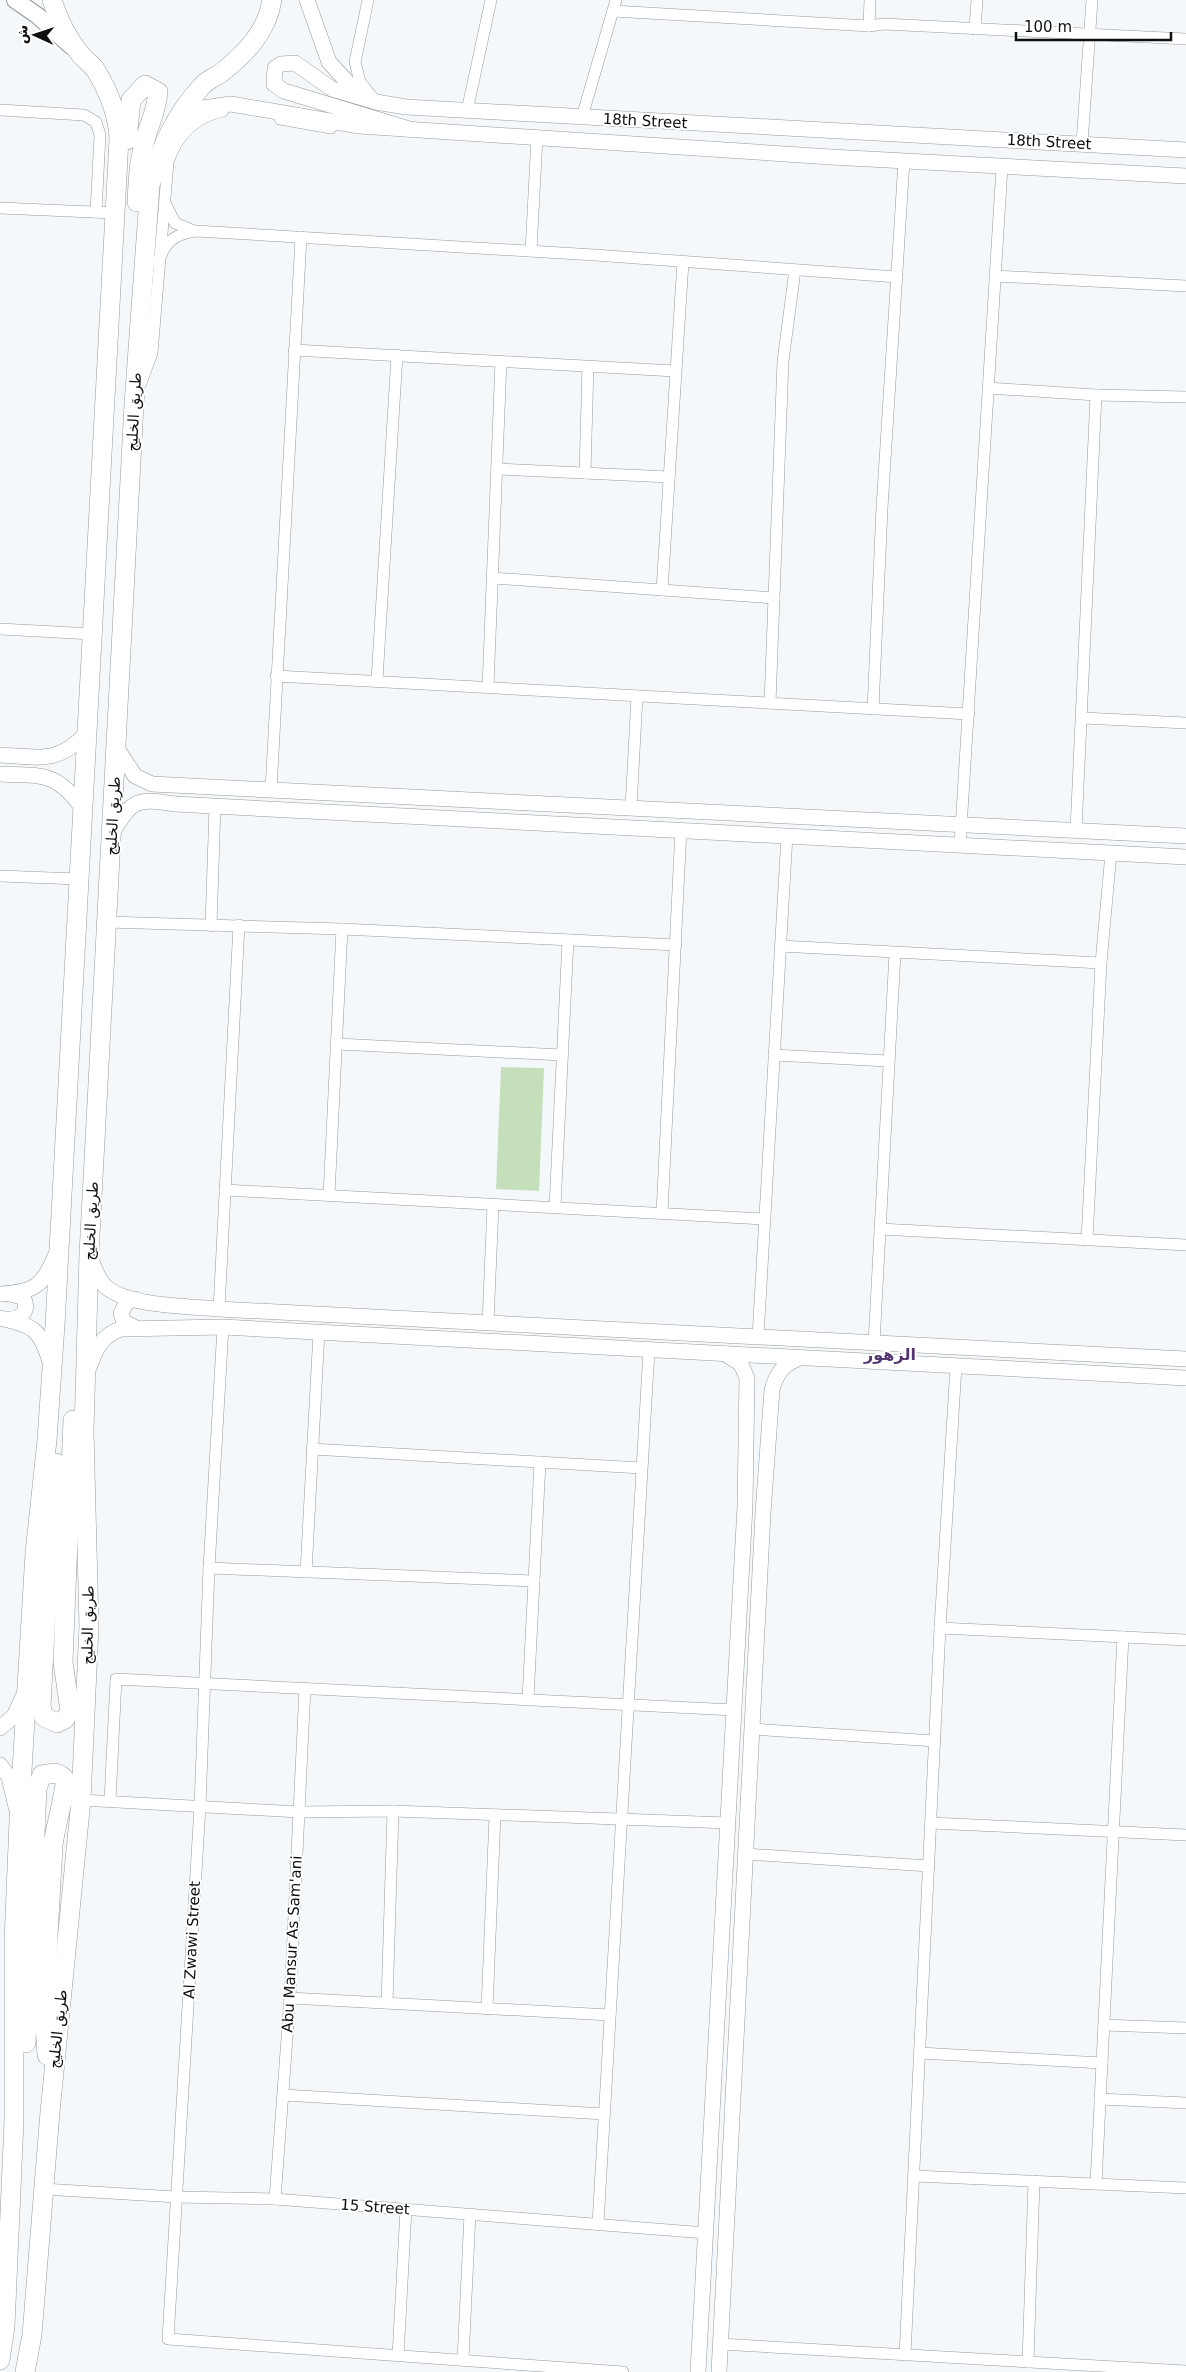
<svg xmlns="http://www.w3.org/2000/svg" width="1186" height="2372" font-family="'DejaVu Sans',Cairo,sans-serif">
	<rect width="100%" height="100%" fill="#f4f8fb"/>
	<!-- green -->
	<polygon fill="#c6dfbb" points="501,1067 544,1068 539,1191 496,1189"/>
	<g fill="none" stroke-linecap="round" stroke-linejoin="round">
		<!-- minor casing -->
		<g stroke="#979a9d" stroke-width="12">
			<g id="minor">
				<polyline points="368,0 355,62 360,82 376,102"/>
				<polyline points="613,11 869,26 884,24 1186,39"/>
				<polyline points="869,26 870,0"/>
				<polyline points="975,29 977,0"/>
				<polyline points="0,110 84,115 96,122 100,135 96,212"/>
				<polyline points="467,111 491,0"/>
				<polyline points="582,117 616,0"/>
				<polyline points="280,119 331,128"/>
				<polyline points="1082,144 1092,0"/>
				<polyline points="165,203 175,223 192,230"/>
				<polyline points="0,208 115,213"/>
				<polyline points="531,251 537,137"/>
				<path d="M158,264C164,242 174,234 196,231L595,255L897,277"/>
				<polyline points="995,276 1186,286"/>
				<polyline points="294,350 675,371"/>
				<path d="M141,383L152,353L168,162C177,135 195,117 223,111"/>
				<polyline points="988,388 1096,395 1076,830"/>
				<polyline points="1096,395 1186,397"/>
				<polyline points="497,469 669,477"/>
				<polyline points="585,473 588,366"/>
				<polyline points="493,578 774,598"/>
				<polyline points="662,590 683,262"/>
				<polyline points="0,629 93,634"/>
				<polyline points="276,676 969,714"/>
				<polyline points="377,680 397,355"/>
				<polyline points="488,687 501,361"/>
				<polyline points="770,703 783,361 795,270"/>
				<polyline points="873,709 882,508 904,161"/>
				<polyline points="1083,718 1186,723"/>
				<polyline points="271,790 301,237"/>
				<polyline points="631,808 637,696"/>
				<polyline points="960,844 1002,167"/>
				<polyline points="0,876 78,879"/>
				<polyline points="107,922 342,929 676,945"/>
				<polyline points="211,926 215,806"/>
				<polyline points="780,946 1101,963"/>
				<polyline points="337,1044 562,1055"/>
				<polyline points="774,1055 888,1061"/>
				<polyline points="225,1190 765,1219"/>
				<polyline points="329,1195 342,929"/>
				<polyline points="555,1207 568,940"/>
				<polyline points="662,1213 681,829"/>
				<polyline points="880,1229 1186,1245"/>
				<polyline points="1087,1240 1101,963 1111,853"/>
				<polyline points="219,1309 239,925"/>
				<polyline points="488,1323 493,1205"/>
				<polyline points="223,1327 209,1568 200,1806 168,2339 623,2372"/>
				<polyline points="758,1337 787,835"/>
				<polyline points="874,1343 895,953"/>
				<polyline points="312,1449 641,1468"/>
				<polyline points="209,1568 534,1581"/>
				<polyline points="306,1572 319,1332"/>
				<polyline points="940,1628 1186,1640"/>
				<polyline points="528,1699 540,1462"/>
				<polyline points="752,1729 935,1741"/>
				<polyline points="81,1800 299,1812 393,1811 728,1823"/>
				<polyline points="110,1801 116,1679 734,1710"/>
				<polyline points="931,1823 1186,1835"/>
				<polyline points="745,1854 929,1866"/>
				<polyline points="290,1998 610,2015"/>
				<polyline points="387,2003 393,1811"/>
				<polyline points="487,2009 495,1815"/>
				<polyline points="1104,2025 1186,2028"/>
				<polyline points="920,2053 1102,2063"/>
				<polyline points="284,2095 604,2114"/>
				<polyline points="1100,2099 1186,2103"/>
				<polyline points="914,2176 1186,2188"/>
				<polyline points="1096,2184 1123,1637"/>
				<polyline points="43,2189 176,2197 275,2199 706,2233"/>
				<polyline points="275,2199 290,1998 305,1688"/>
				<polyline points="598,2224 649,1350"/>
				<polyline points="720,2344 1186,2371"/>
				<polyline points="905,2355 940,1628 956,1366"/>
				<polyline points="398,2356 406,2209"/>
				<polyline points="463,2360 470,2214"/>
				<polyline points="1028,2362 1034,2181"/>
			</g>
		</g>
		<!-- tertiary casing -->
		<g stroke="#979a9d" stroke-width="16">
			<g id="tertiary">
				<polyline points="307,0 329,62 360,96"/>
				<polyline points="409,129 284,91 274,84 275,68 281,64 295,63 332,89 376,102 406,107 1186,150"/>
				<polyline points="176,132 188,118 203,108 231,104 359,126 831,157 1186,176"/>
				<polyline points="116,747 135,776 152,784 1186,836"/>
				<path d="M0,755C39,757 57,764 86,734"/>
				<path d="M0,774C41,776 55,771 81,806"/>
				<path d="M112,833C133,799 136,798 175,804L1186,857"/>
				<path d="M90,1257C94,1267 97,1277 104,1285C125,1307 190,1306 219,1309L1186,1359"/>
				<path d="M0,1294C35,1292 43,1286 56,1254"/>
				<path d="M0,1318C33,1326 40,1328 50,1362"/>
				<path d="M6,1319C21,1320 30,1311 23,1297L9,1294"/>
				<polyline points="134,1327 124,1322 121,1313 127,1302 135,1299"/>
				<path d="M89,1368C95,1350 102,1335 121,1329L223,1327L1186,1378"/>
				<polyline points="0,1728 14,1716 25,1692"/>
				<polyline points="0,1765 9,1777 16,1807"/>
				<polyline points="698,2372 745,1506 747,1378 741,1364 725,1354"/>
				<path d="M719,2372L763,1513L772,1390C776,1374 783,1364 800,1358"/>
			</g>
		</g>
		<!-- secondary casing -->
		<g stroke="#979a9d" stroke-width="18">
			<polyline id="secondary" points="15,0 38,16 71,46"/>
		</g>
		<!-- primary casing -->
		<g stroke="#979a9d" stroke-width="20">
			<g id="primary">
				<path d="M127,140L131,100L145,85L158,92C156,113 150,121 145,140C139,160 138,181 137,202"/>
				<polyline points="56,1463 49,1557 41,1707 44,1717 57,1723 65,1719 70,1711 63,1662 73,1420"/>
				<path d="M26,2043L37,1788L42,1775L55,1773C59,1774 63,1776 65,1780C67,1784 54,1834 53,1845L44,2009L47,2055"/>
				<path d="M0,2360L5,2326L14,2121V1941L19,1821L35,1553L47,1440L55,1325L119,139C118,114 108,90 95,69C91,64 85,60 81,55C68,39 58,20 52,0"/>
				<path d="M25,2372L32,2335L50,2112L81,1800L89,1626L84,1431L89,1254L134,404L150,185C161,147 175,115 202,86C207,80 215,77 221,73C245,54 267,32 272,0"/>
			</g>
		</g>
		<!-- minor -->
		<use href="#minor" stroke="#fff" stroke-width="11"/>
		<!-- tertiary -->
		<use href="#tertiary" stroke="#fff" stroke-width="15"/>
		<!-- secondary -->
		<use href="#secondary" stroke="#fff" stroke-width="16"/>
		<!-- primary -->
		<use href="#primary" stroke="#fff" stroke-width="19"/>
	</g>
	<g text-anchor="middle" stroke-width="4" stroke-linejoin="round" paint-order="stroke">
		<!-- street labels -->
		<g font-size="15" fill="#0e0f10" stroke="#fff">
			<text transform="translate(645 121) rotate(3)" y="5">18th Street</text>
			<text transform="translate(1049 142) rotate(3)" y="5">18th Street</text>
			<text transform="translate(134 412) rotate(-87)" y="5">طريق الخليج</text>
			<text transform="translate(113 816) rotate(-87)" y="5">طريق الخليج</text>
			<text transform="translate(91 1221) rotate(-87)" y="5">طريق الخليج</text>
			<text transform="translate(88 1625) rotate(-89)" y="5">طريق الخليج</text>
			<text transform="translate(192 1940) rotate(-87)" y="5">Al Zwawi Street</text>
			<text transform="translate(292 1944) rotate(-87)" y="5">Abu Mansur As Sam'ani</text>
			<text transform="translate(58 2029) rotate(-84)" y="5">طريق الخليج</text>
			<text transform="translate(375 2207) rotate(4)" y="5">15 Street</text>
		</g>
		<!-- neighbourhood labels -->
		<g font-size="16" font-weight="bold" fill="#55356f" stroke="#fff">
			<text x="890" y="1360">الزهور</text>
		</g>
	</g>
	<!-- north arrow -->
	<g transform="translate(35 35) rotate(273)" stroke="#ffffff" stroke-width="4" paint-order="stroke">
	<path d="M0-4L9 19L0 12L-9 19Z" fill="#0e0f10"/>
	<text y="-8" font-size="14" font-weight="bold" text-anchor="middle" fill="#0e0f10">ش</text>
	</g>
	<!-- scale -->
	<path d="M1016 32v8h155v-8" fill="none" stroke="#0e0f10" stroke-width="2.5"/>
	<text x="1024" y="32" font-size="15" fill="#0e0f10" stroke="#ffffff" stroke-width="4" paint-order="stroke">100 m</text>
</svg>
